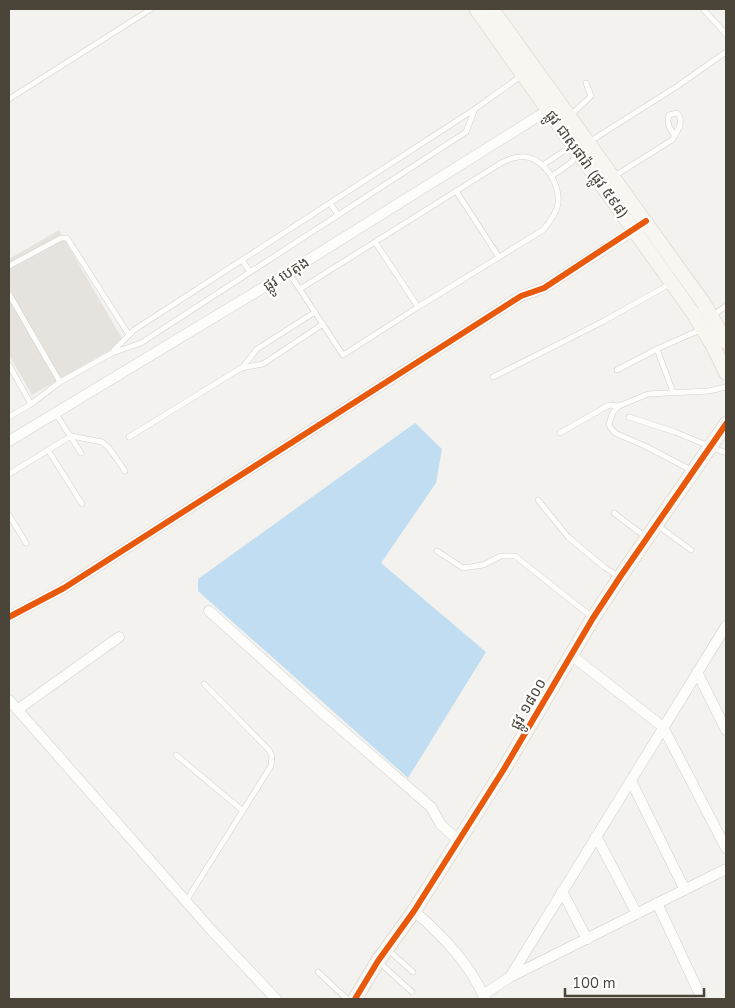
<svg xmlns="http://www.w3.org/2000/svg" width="735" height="1008" font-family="'Nunito Sans','Noto Sans Khmer',sans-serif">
	<rect width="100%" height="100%" fill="#f4f2ee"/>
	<!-- parking -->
	<polygon fill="#e6e3df" points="59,230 124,342 32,395 9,355 9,259"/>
	<!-- water -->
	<polygon fill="#c0ddf1" points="415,423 442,449 436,483 381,563 486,652 408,778 198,591 198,579"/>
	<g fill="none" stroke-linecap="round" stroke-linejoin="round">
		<!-- lane casing -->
		<g stroke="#d2d0cb" stroke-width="6">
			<g id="lane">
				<polyline points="703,9 726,34"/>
				<polyline points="9,99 151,9"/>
				<polyline points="571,115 591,96 586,83"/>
				<polyline points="589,142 676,87 726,52"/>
				<polyline points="543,165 564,151 576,151"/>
				<polyline points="552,176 572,162 576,153"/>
				<path d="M613,177L672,140C677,132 685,121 677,113L669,115C666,123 670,129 675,136"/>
				<polyline points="456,191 499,257"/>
				<polyline points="330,203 338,215"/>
				<polyline points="242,260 250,272"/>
				<polyline points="9,266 61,238 67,238 129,335"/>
				<polyline points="289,273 343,355 418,307"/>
				<path d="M300,289L501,163C522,152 536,155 550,174C556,183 559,193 558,204C556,214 550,222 543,230L418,307L375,242"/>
				<polyline points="9,294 60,382"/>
				<polyline points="712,316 726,306"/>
				<polyline points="657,349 673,392"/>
				<polyline points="114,350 134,330 475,109 521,76"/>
				<polyline points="9,365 31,404"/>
				<polyline points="242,368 257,349 315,312"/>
				<polyline points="617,370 657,349 702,329"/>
				<polyline points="493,377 602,322 670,284"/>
				<polyline points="56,414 81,453"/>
				<polyline points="9,417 31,404 60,382 112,353 141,343 466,132 475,109"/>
				<polyline points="629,417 675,432 726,453"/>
				<polyline points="560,433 609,405 619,406"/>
				<polyline points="129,437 241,368 263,364 323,324"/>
				<polyline points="48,450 82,504"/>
				<polyline points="693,471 645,446 615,433 610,427 609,424 613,412 619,406 648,394 709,391 726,387"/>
				<polyline points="9,474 71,436 102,442 109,448 125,471"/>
				<polyline points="538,500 568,537 604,567 618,576"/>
				<polyline points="614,513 647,538"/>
				<polyline points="9,515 26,543"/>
				<polyline points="657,525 691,550"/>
				<polyline points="437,551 463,568 483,565 501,556 515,556 592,617"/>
				<polyline points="176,755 242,810"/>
				<polyline points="186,901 271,766 272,756 269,750 204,684"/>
				<polyline points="387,949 413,972"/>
				<polyline points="379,962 412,992"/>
				<polyline points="318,972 347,999"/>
			</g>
		</g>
		<!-- street casing -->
		<g stroke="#d2d0cb" stroke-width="11">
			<g id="street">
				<polyline points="9,441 289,272 553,107"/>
				<polyline points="209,611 319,710 431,807 441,825 458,840"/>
				<polyline points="9,617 64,588 521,296 544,288 640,226"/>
				<polyline points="571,655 663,727 726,848"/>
				<polyline points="697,672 726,730"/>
				<polyline points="9,700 213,932 276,999"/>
				<polyline points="17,710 119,637"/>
				<polyline points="631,781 685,890"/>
				<polyline points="596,836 637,914"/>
				<polyline points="562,891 587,939"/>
				<polyline points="657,903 702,999"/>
				<path d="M414,911C443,936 470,964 485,999"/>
				<polyline points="510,977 726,626"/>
				<polyline points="483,995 510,977 726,869"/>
			</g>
		</g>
		<!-- secondary casing -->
		<g stroke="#d3cfc5" stroke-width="15">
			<g id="secondary">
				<polyline points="476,9 693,313 713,346 726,373"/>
				<polyline points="492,9 687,280 703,302 726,342"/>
				<polyline points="355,999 378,961 414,911 504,769 593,618 620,577 726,424"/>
			</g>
		</g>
		<!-- lane -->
		<use href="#lane" stroke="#fdfdfc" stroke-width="5"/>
		<!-- street -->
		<use href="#street" stroke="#fdfdfc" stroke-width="10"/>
		<!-- secondary -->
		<use href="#secondary" stroke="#f7f6f1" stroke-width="14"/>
		<!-- cycleway casing -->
		<g stroke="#fff" stroke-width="9">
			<g id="cycleway">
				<polyline points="9,617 64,588 521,296 544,288 646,221"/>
				<polyline points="355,999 378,961 414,911 504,769 593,618 620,577 726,424"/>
			</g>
		</g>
		<!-- cycleway -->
		<use href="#cycleway" stroke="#e8590c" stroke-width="6"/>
	</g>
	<g text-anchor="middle" stroke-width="4.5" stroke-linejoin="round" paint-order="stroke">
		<!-- street labels -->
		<g font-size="15" fill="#4b4439" stroke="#fff">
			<text transform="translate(587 164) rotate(54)" y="5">ផ្លូវ ជាសុផារ៉ា (ផ្លូវ ៥៩៨)</text>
			<text transform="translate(286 274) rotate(-32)" y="5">ផ្លូវ បេតុង</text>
			<text transform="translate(528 704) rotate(-60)" y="5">ផ្លូវ ១៨០០</text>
		</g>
	</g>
	<!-- border -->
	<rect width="735" height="1008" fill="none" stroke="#4b4439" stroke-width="20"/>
	<!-- scale -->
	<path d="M565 988v8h139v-8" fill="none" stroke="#4b4439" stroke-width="2.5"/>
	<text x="572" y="988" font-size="15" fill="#4b4439" stroke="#ffffff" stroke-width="4" paint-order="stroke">100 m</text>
</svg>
